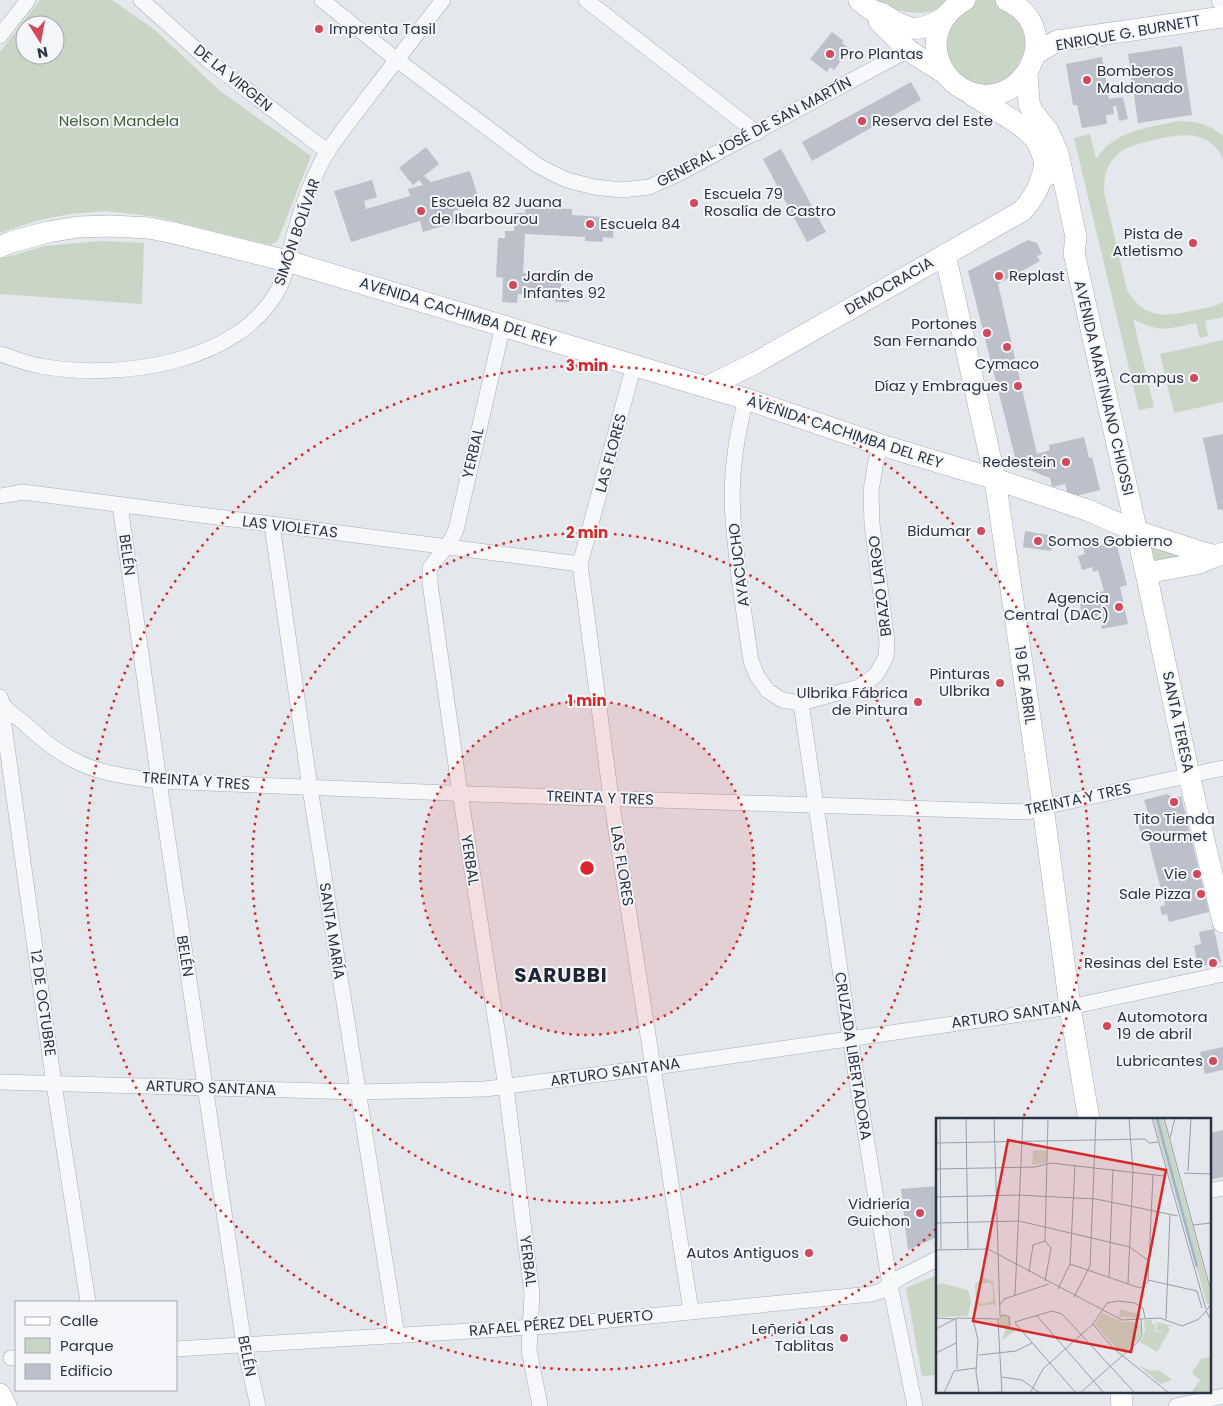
<svg xmlns="http://www.w3.org/2000/svg" width="1223" height="1406" font-family="Poppins,sans-serif">
	<rect width="100%" height="100%" fill="#e4e7ec"/>
	<!-- green -->
	<g fill="#c9d6c5" fill-rule="evenodd">
		<path d="M40,0H112L155,30L220,91L311,156L277,242L270,245L157,217L106,211L70,214L39,220L0,233V52ZM25,25H55V55H25Z"/>
		<path d="M878,0H955C929,20 904,13 875,3Z"/>
		<polygon points="965,0 1006,0 1018,7 1032,64 976,94 937,54"/>
		<path d="M1178,121C1196,121 1209,124 1223,136V159C1209,128 1179,134 1153,140C1139,144 1125,146 1115,157C1105,167 1104,179 1104,192L1127,290C1145,320 1166,317 1196,310C1205,308 1215,307 1223,302V317L1205,321L1208,336L1200,338L1196,323C1168,329 1159,333 1133,319L1154,407L1139,410L1074,138L1090,134L1096,159C1117,129 1145,129 1178,121Z"/>
		<polygon points="101,241 144,243 142,304 0,294 0,259 45,246"/>
		<polygon points="1223,340 1223,402 1174,413 1160,354"/>
		<polygon points="1147,538 1200,556 1152,566"/>
		<polygon points="937,1275 937,1375 922,1376 906,1288"/>
	</g>
	<!-- building -->
	<g fill="#bbc0ca">
		<polygon points="832,32 844,41 842,43 850,49 834,70 830,67 827,72 810,59"/>
		<polygon points="1182,46 1192,115 1138,123 1128,54"/>
		<polygon points="1102,57 1109,99 1123,97 1128,119 1119,121 1116,106 1113,106 1114,114 1106,115 1107,124 1082,128 1077,105 1073,105 1066,64"/>
		<polygon points="911,82 921,100 812,161 802,142"/>
		<polygon points="426,147 439,164 424,176 431,182 470,171 480,203 453,211 456,222 423,232 420,221 351,242 334,191 372,180 377,197 364,201 366,209 410,196 408,189 423,185 419,180 413,185 399,168"/>
		<polygon points="781,149 826,232 807,242 763,159"/>
		<polygon points="526,207 572,209 572,215 604,217 604,222 614,223 613,238 603,237 603,242 585,241 585,237 525,234 523,273 561,275 561,288 570,288 569,302 555,302 556,296 518,294 517,303 502,302 503,278 496,277 498,238 505,238 505,231 514,231 515,213 525,213"/>
		<polygon points="1028,240 1037,243 1042,254 1037,256 1040,261 998,284 1037,454 1050,450 1049,445 1084,437 1089,458 1092,457 1100,490 1069,498 1065,484 1052,487 1050,478 1017,465 968,271"/>
		<polygon points="1223,434 1223,509 1218,510 1203,438"/>
		<polygon points="1025,531 1054,536 1051,551 1023,547"/>
		<polygon points="1099,539 1101,546 1116,542 1127,585 1120,587 1128,624 1102,629 1100,618 1084,621 1078,596 1104,591 1098,570 1093,572 1092,567 1082,570 1078,556 1085,554 1082,544"/>
		<polygon points="1167,794 1173,798 1181,796 1209,912 1169,922 1167,914 1162,915 1160,907 1165,905 1149,843 1159,841 1157,834 1142,838 1138,823 1150,819 1144,800"/>
		<polygon points="1214,929 1221,962 1198,967 1194,946 1201,944 1199,932"/>
		<polygon points="1223,1047 1223,1070 1205,1074 1200,1052"/>
		<polygon points="1223,1130 1223,1177 1209,1180 1209,1133"/>
		<polygon points="937,1186 937,1237 908,1250 901,1189"/>
	</g>
	<g fill="none" stroke-linecap="round" stroke-linejoin="round">
		<!-- street casing -->
		<g stroke="#a9aeb7" stroke-width="16">
			<g id="street">
				<polyline points="141,0 209,61 328,152"/>
				<polyline points="322,0 397,60 537,165 552,173 567,180 594,187 622,190 649,187 676,175 908,50"/>
				<polyline points="586,0 757,133"/>
				<polyline points="1219,0 1223,6"/>
				<polyline points="0,36 28,0"/>
				<polyline points="503,325 456,530 451,540 430,568 430,583 460,793 506,1087 532,1294 529,1350 540,1406"/>
				<path d="M0,354C13,358 26,363 40,366C117,380 241,365 280,286C287,272 289,254 293,239C301,209 312,177 328,151C341,131 357,112 371,93C395,62 419,31 443,0"/>
				<polyline points="634,365 580,564 611,798 691,1311"/>
				<path d="M746,399C736,437 730,478 733,517C736,565 744,613 751,661L757,676L768,691L782,700L801,703L859,687L876,675L886,657L887,642L872,524L871,491L876,461L881,445"/>
				<polyline points="0,496 23,492 580,564"/>
				<polyline points="120,505 159,781 244,1345 258,1406"/>
				<polyline points="272,525 310,788 397,1336"/>
				<path d="M0,697C2,708 14,715 23,722C38,736 54,750 72,759C98,774 130,777 159,781L473,794L1028,812L1043,807L1223,768"/>
				<polyline points="801,703 850,1038 890,1285 915,1406"/>
				<polyline points="1,704 54,1084 88,1302"/>
				<polyline points="0,1082 358,1092 485,1089 655,1067 1070,1007 1223,974"/>
				<polyline points="1209,1191 1223,1188"/>
				<polyline points="176,1349 549,1326 871,1294 881,1291 901,1277 937,1259"/>
				<polyline points="11,1358 16,1358"/>
				<polyline points="1176,1406 1223,1396"/>
			</g>
		</g>
		<!-- secondary casing -->
		<g stroke="#a9aeb7" stroke-width="22">
			<g id="secondary">
				<path d="M859,0C863,3 867,7 872,10C875,12 879,12 883,14C909,31 918,34 945,17"/>
				<path d="M965,0C948,9 936,26 936,46C937,60 943,73 953,82C1011,131 1075,32 1006,0"/>
				<polyline points="879,21 908,50 944,73"/>
				<polyline points="1035,54 1057,41 1223,17"/>
				<polyline points="1027,74 1029,103 1032,111 1048,131 1058,153 1076,237 1074,253 1146,573 1189,775 1223,922"/>
				<path d="M971,94C988,106 1026,125 1037,142C1043,152 1045,164 1048,175"/>
				<polyline points="0,247 11,242 48,232 78,227 111,226 149,228 174,233 287,261 746,399 881,445 995,479 1087,510 1136,531 1204,553 1216,556 1223,553"/>
				<polyline points="945,254 995,479 1043,807 1070,1007 1089,1120"/>
				<path d="M707,387L757,362L1022,211C1037,194 1041,184 1045,163"/>
				<polyline points="1146,573 1200,563 1216,556"/>
				<polyline points="1121,1392 1122,1406"/>
				<polyline points="0,1394 6,1406"/>
			</g>
		</g>
		<!-- street -->
		<use href="#street" stroke="#f7f8fa" stroke-width="15"/>
		<!-- secondary -->
		<use href="#secondary" stroke="#fff" stroke-width="21"/>
	</g>
	<!-- distance rings -->
	<circle cx="587" cy="868" r="167" fill="#d62828" fill-opacity=".12"/>
	<g fill="none" stroke="#d62828" stroke-width="2.5" stroke-dasharray="2.5 5">
		<circle cx="587" cy="868" r="167"/>
		<circle cx="587" cy="868" r="335"/>
		<path d="M936 1229A502 502 0 1 1 1022 1119"/>
	</g>
	<!-- markers -->
	<g fill="#d1495b" stroke="#f4f6f9" stroke-width="2">
		<circle cx="319" cy="29" r="5"/>
		<circle cx="830" cy="54" r="5"/>
		<circle cx="1087" cy="80" r="5"/>
		<circle cx="862" cy="121" r="5"/>
		<circle cx="694" cy="203" r="5"/>
		<circle cx="421" cy="211" r="5"/>
		<circle cx="590" cy="224" r="5"/>
		<circle cx="1193" cy="243" r="5"/>
		<circle cx="999" cy="276" r="5"/>
		<circle cx="513" cy="285" r="5"/>
		<circle cx="987" cy="333" r="5"/>
		<circle cx="1007" cy="347" r="5"/>
		<circle cx="1194" cy="378" r="5"/>
		<circle cx="1018" cy="386" r="5"/>
		<circle cx="1066" cy="462" r="5"/>
		<circle cx="981" cy="531" r="5"/>
		<circle cx="1038" cy="541" r="5"/>
		<circle cx="1119" cy="607" r="5"/>
		<circle cx="1000" cy="683" r="5"/>
		<circle cx="918" cy="702" r="5"/>
		<circle cx="1174" cy="802" r="5"/>
		<circle cx="1197" cy="874" r="5"/>
		<circle cx="1201" cy="894" r="5"/>
		<circle cx="1213" cy="963" r="5"/>
		<circle cx="1107" cy="1026" r="5"/>
		<circle cx="1213" cy="1061" r="5"/>
		<circle cx="920" cy="1213" r="5"/>
		<circle cx="809" cy="1253" r="5"/>
		<circle cx="844" cy="1338" r="5"/>
	</g>
	<g text-anchor="middle" stroke-width="4" stroke-linejoin="round" paint-order="stroke">
		<!-- poi labels -->
		<g font-size="15" fill="#2b3445" stroke="#f4f6f9" text-anchor="end">
			<text x="329" y="34" text-anchor="start">Imprenta Tasil</text>
			<text x="840" y="59" text-anchor="start">Pro Plantas</text>
			<text x="1097" y="76" text-anchor="start">Bomberos<tspan x="1097" dy="17">Maldonado</tspan></text>
			<text x="872" y="126" text-anchor="start">Reserva del Este</text>
			<text x="704" y="199" text-anchor="start">Escuela 79<tspan x="704" dy="17">Rosalía de Castro</tspan></text>
			<text x="431" y="207" text-anchor="start">Escuela 82 Juana<tspan x="431" dy="17">de Ibarbourou</tspan></text>
			<text x="600" y="229" text-anchor="start">Escuela 84</text>
			<text x="1183" y="239">Pista de<tspan x="1183" dy="17">Atletismo</tspan></text>
			<text x="523" y="281" text-anchor="start">Jardín de<tspan x="523" dy="17">Infantes 92</tspan></text>
			<text x="1009" y="281" text-anchor="start">Replast</text>
			<text x="977" y="329">Portones<tspan x="977" dy="17">San Fernando</tspan></text>
			<text x="1007" y="369" text-anchor="middle">Cymaco</text>
			<text x="1184" y="383">Campus</text>
			<text x="1008" y="391">Díaz y Embragues</text>
			<text x="1056" y="467">Redestein</text>
			<text x="971" y="536">Bidumar</text>
			<text x="1048" y="546" text-anchor="start">Somos Gobierno</text>
			<text x="1109" y="603">Agencia<tspan x="1109" dy="17">Central (DAC)</tspan></text>
			<text x="990" y="679">Pinturas<tspan x="990" dy="17">Ulbrika</tspan></text>
			<text x="908" y="698">Ulbrika Fábrica<tspan x="908" dy="17">de Pintura</tspan></text>
			<text x="1174" y="824" text-anchor="middle">Tito Tienda<tspan x="1174" dy="17">Gourmet</tspan></text>
			<text x="1187" y="879">Vie</text>
			<text x="1191" y="899">Sale Pizza</text>
			<text x="1203" y="968">Resinas del Este</text>
			<text x="1117" y="1022" text-anchor="start">Automotora<tspan x="1117" dy="17">19 de abril</tspan></text>
			<text x="1203" y="1066">Lubricantes</text>
			<text x="910" y="1209">Vidriería<tspan x="910" dy="17">Guichon</tspan></text>
			<text x="799" y="1258">Autos Antiguos</text>
			<text x="834" y="1334">Leñeria Las<tspan x="834" dy="17">Tablitas</tspan></text>
		</g>
		<!-- street labels -->
		<g font-size="15" fill="#2b3445" stroke="#f4f6f9">
			<text transform="translate(1128 33) rotate(-10)" y="5">ENRIQUE G. BURNETT</text>
			<text transform="translate(233 78) rotate(39)" y="5">DE LA VIRGEN</text>
			<text transform="translate(754 132) rotate(-28)" y="5">GENERAL JOSÉ DE SAN MARTÍN</text>
			<text transform="translate(297 232) rotate(-71)" y="5">SIMÓN BOLÍVAR</text>
			<text transform="translate(889 286) rotate(-30)" y="5">DEMOCRACIA</text>
			<text transform="translate(458 312) rotate(17)" y="5">AVENIDA CACHIMBA DEL REY</text>
			<text transform="translate(1104 388) rotate(77)" y="5">AVENIDA MARTINIANO CHIOSSI</text>
			<text transform="translate(845 432) rotate(18)" y="5">AVENIDA CACHIMBA DEL REY</text>
			<text transform="translate(473 453) rotate(-77)" y="5">YERBAL</text>
			<text transform="translate(611 453) rotate(-75)" y="5">LAS FLORES</text>
			<text transform="translate(290 527) rotate(7)" y="5">LAS VIOLETAS</text>
			<text transform="translate(127 555) rotate(82)" y="5">BELÉN</text>
			<text transform="translate(739 565) rotate(-97)" y="5">AYACUCHO</text>
			<text transform="translate(880 586) rotate(-97)" y="5">BRAZO LARGO</text>
			<text transform="translate(1025 685) rotate(82)" y="5">19 DE ABRIL</text>
			<text transform="translate(1178 722) rotate(78)" y="5">SANTA TERESA</text>
			<text transform="translate(196 781) rotate(4)" y="5">TREINTA Y TRES</text>
			<text transform="translate(600 798) rotate(2)" y="5">TREINTA Y TRES</text>
			<text transform="translate(1078 799) rotate(-12)" y="5">TREINTA Y TRES</text>
			<text transform="translate(470 860) rotate(81)" y="5">YERBAL</text>
			<text transform="translate(622 866) rotate(81)" y="5">LAS FLORES</text>
			<text transform="translate(332 931) rotate(81)" y="5">SANTA MARÍA</text>
			<text transform="translate(185 956) rotate(81)" y="5">BELÉN</text>
			<text transform="translate(43 1003) rotate(82)" y="5">12 DE OCTUBRE</text>
			<text transform="translate(1016 1014) rotate(-8)" y="5">ARTURO SANTANA</text>
			<text transform="translate(853 1056) rotate(81)" y="5">CRUZADA LIBERTADORA</text>
			<text transform="translate(615 1072) rotate(-8)" y="5">ARTURO SANTANA</text>
			<text transform="translate(211 1088) rotate(2)" y="5">ARTURO SANTANA</text>
			<text transform="translate(528 1261) rotate(83)" y="5">YERBAL</text>
			<text transform="translate(561 1323) rotate(-5)" y="5">RAFAEL PÉREZ DEL PUERTO</text>
			<text transform="translate(247 1356) rotate(79)" y="5">BELÉN</text>
		</g>
		<!-- park labels -->
		<g font-size="15" fill="#3f6138" stroke="#f4f6f9">
			<text x="119" y="126">Nelson Mandela</text>
		</g>
		<!-- district labels -->
		<g font-size="20" font-weight="bold" letter-spacing="1" fill="#1d2536" stroke="#f4f6f9">
			<text x="561" y="982">SARUBBI</text>
		</g>
	</g>
	<!-- overview -->
	<g transform="translate(936 1118)">
		<rect width="275" height="275" fill="#e4e7ec"/>
		<path d="M217,0H227L275,178V185L271,186ZM97,32L111,33L110,45L96,47ZM56,152L60,189L57,186L44,188L40,184L39,166L48,160L57,164ZM53,164L57,168V183L45,186L41,182V168ZM5,165L32,172L35,184L32,198L0,199V168ZM184,191L206,197L202,200L183,199ZM166,195L187,204H204L206,214L201,223L188,234L182,232L159,206ZM65,198L74,199L73,209L82,211L66,222L70,210L63,206ZM208,202H216V206H220L218,212L224,215L229,208L224,214L219,211L222,206L217,203L236,208L231,209L234,211L221,234L204,224L209,213ZM275,239V275H255L264,262L256,255L265,241ZM203,248L216,253L223,252L236,262L225,266Z" fill="#c9d6c5" fill-rule="evenodd"/>
		<path fill="none" stroke="#9fb4cc" stroke-width="2.5" d="M221,0L261,149"/>
		<path fill="none" stroke="#9a9fa9" stroke-width="1" d="M4,0L5,132M30,0L32,132M58,0L64,198M216,0L270,191M228,0L275,174M234,20L239,0M0,25L209,21L213,25L222,24M0,51L99,49L115,45L228,58M252,53L255,0M248,55L275,56M0,79L82,77L160,81L242,98M0,105L83,103L194,129L213,143L212,164L204,170L134,146M257,107L275,105M109,123L112,0M0,132L52,131L186,202L224,200L246,208L263,201L270,193M213,143L217,57M93,154L97,127L109,123M173,159L177,51M212,162L261,173L266,190M109,163L115,130L109,123M192,165L197,54L193,0M122,171L134,146L139,47M79,177L87,0M138,179L154,148L160,0M275,186L270,193L275,202M64,187L68,181L113,166M101,198L168,275M0,200L19,201M20,201L21,251M37,201L42,222L40,254L43,275M230,201L234,97M79,204L116,193L126,196L199,275M79,205L140,275M157,206L177,230L233,275M64,208H74L73,198L66,197L62,202L66,275M0,211L21,200L62,201M0,235L20,225M43,237L80,233L96,225M66,259L86,262L104,275M8,275L18,253L40,250M49,275L66,274M94,275L107,251L157,206L171,185L182,183L199,185L207,190L209,200M144,275L202,224L206,216L205,201"/>
		<path fill="#d62828" fill-opacity="0.15" stroke="#d62828" stroke-width="2.5" d="M72,22L230,52L195,234L37,203Z"/>
		<rect width="275" height="275" fill="none" stroke="#2b3445" stroke-width="2.5"/>
	</g>
	<circle cx="587" cy="868" r="8" fill="#d62828" stroke="#f4f6f9" stroke-width="2.5"/>
	<g font-size="15" text-anchor="middle" font-weight="bold" fill="#d62828" stroke="#f4f6f9" stroke-width="4" stroke-linejoin="round" paint-order="stroke">
		<text x="587" y="371">3 min</text>
		<text x="587" y="538">2 min</text>
		<text x="587" y="706">1 min</text>
	</g>
	<!-- legend -->
	<rect x="15" y="1301" width="162" height="90" fill="#f4f6f9" stroke="#a4a8b1"/>
	<rect x="25" y="1317" width="25" height="8" fill="#ffffff" stroke="#a4a8b1"/>
	<text x="60" y="1326" font-size="15" fill="#2b3445">Calle</text>
	<rect x="25" y="1338" width="25" height="15" fill="#c9d6c5" stroke="#a4a8b1"/>
	<text x="60" y="1351" font-size="15" fill="#2b3445">Parque</text>
	<rect x="25" y="1364" width="25" height="15" fill="#bbc0ca" stroke="#a4a8b1"/>
	<text x="60" y="1376" font-size="15" fill="#2b3445">Edificio</text>
	<!-- north arrow -->
	<g transform="translate(40 40) rotate(169)"><circle r="24" fill="#f4f6f9" stroke="#a4a8b1"/>
	<path d="M0-4L9 19L0 12L-9 19Z" fill="#d1495b"/>
	<text y="-8" font-size="14" font-weight="bold" text-anchor="middle" fill="#2b3445">N</text>
	</g>
</svg>
